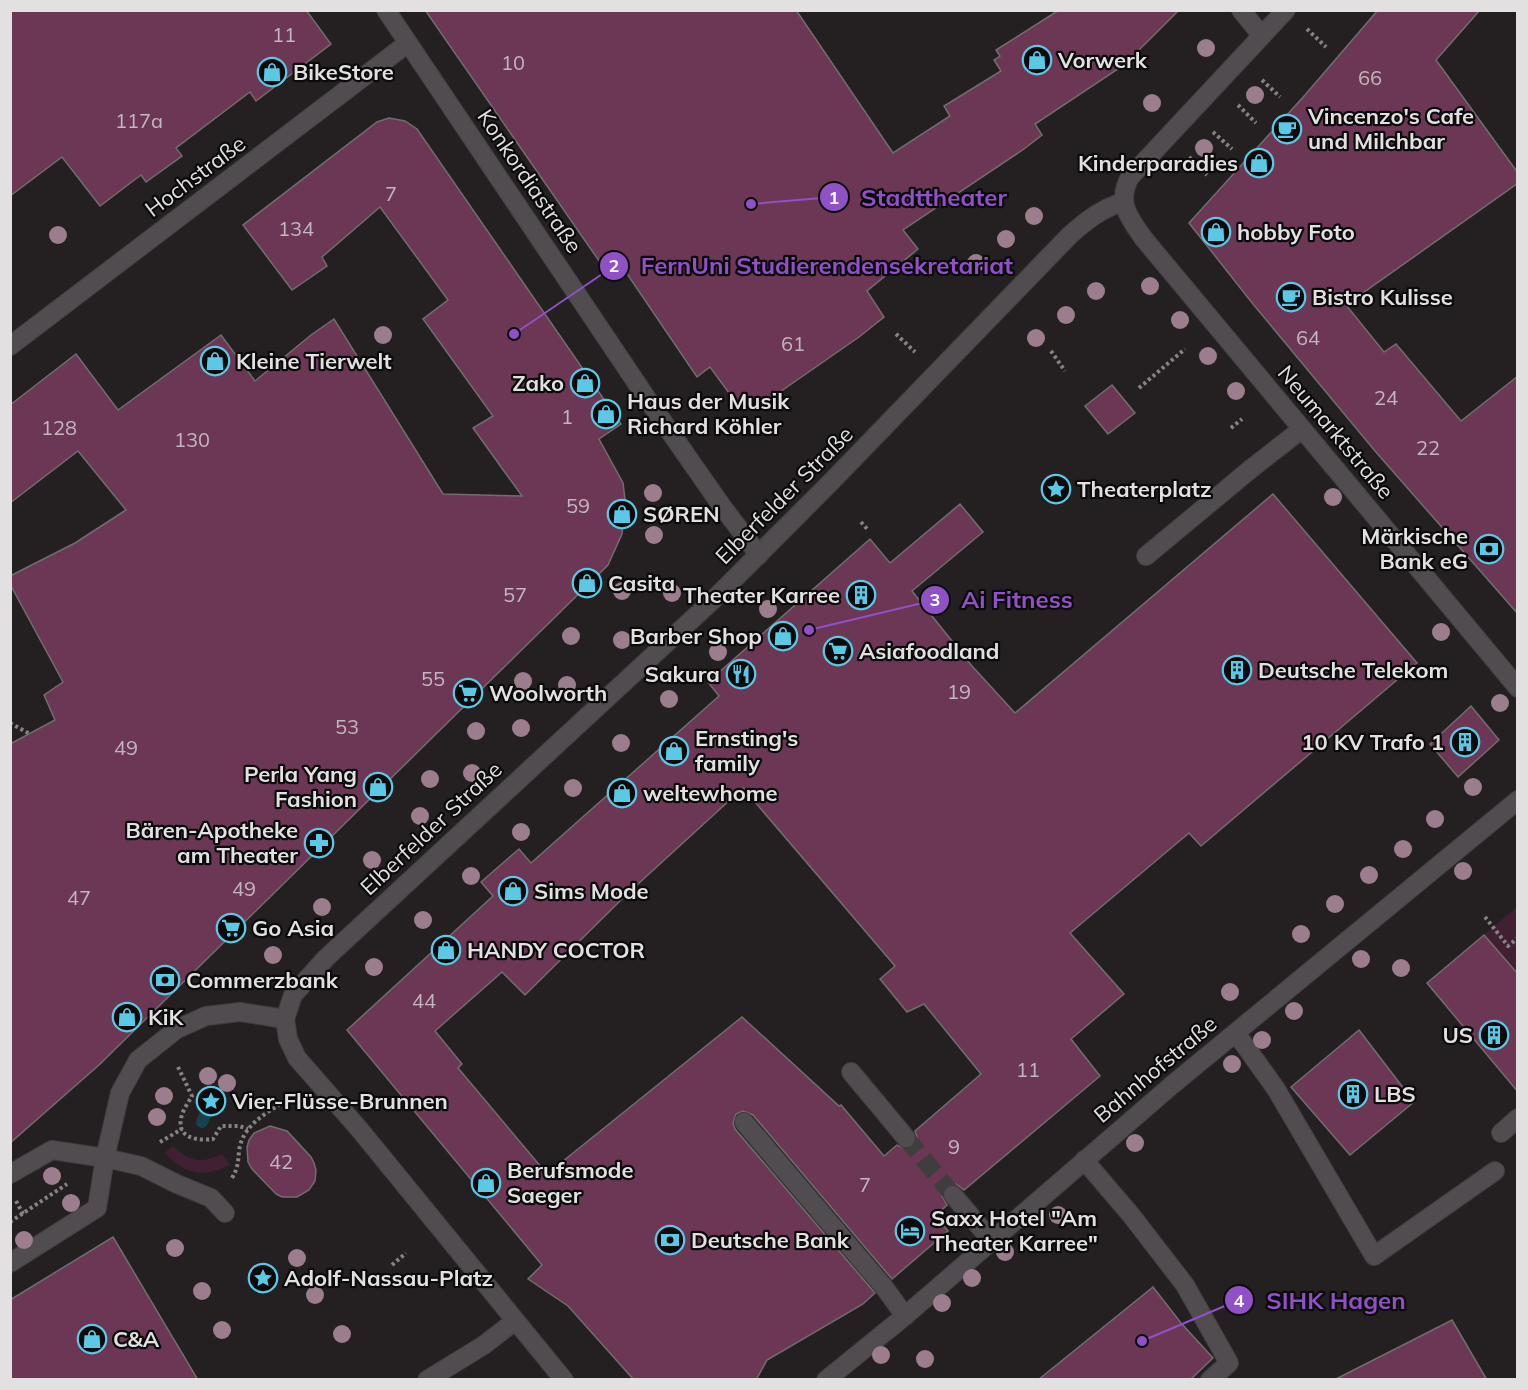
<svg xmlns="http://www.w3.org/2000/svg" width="1528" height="1390" font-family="Mulish,sans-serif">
	<rect width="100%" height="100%" fill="#242022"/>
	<!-- green -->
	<g fill="#422033">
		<polygon points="1517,907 1517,974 1484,935"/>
		<path d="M173,1146C190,1162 201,1164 222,1154L230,1165C202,1178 187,1175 165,1153Z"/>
	</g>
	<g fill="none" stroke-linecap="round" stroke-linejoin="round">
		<!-- stream -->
		<polyline stroke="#17424d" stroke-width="12" points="202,1122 211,1101"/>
	</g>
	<!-- building -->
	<g fill="#6c3755" stroke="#716d6f" stroke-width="1.5" fill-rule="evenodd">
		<polygon points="10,10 306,10 331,44 256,101 250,92 176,148 182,156 146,182 141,175 100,206 62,157 10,196"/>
		<polygon points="425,10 796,10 893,153 950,116 944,106 1001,71 994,60 1000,56 996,50 1059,10 1179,10 1124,65 1035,124 1042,135 1024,149 903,230 918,249 867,291 884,317 859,337 761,405 756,397 740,408 710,367 697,377 617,259 604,268"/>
		<polygon points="1378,10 1480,10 1436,60 1518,173 1518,183 1346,305 1384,352 1396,344 1461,421 1518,376 1518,614 1375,451 1253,304 1189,223 1305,95"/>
		<polygon points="389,118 405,121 417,129 621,424 599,439 623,483 625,499 622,534 608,565 99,1065 10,1143 10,744 55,720 44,695 63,682 10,584 10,576 75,543 126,510 78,451 10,503 10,405 76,354 118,410 221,335 255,381 311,335 334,319 443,494 522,496 473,428 493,416 423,319 448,300 380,207 322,257 327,266 292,290 243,225 377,122"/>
		<polygon points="1112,385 1135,413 1108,434 1085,406"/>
		<path d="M1273,494L1417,663L1201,846L1189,833L1070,933L1124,994L1071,1039L1100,1076L964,1190L956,1184H950L945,1187L942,1196L947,1205L935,1216L948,1231L892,1279L753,1115L743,1111L736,1114L733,1123L735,1129L875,1293L863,1304L767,1360L756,1380H634L568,1306L528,1279L542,1265L347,1030L493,896L481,882L519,849L531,863L719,696L708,682L870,539L890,563L960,504L983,532L912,591L972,666L1015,713ZM743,788L895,966L880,979L907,1012L924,1004L981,1074L915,1131L917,1137L914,1146L907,1149L897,1145L884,1156L841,1105L839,1106L742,1017L547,1174L458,1068L462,1064L435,1031L502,972L525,995L626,895Z"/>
		<polygon points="1471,706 1499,740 1458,777 1430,744"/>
		<polygon points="1484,935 1518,974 1518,1092 1427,983"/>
		<polygon points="1359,1030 1414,1102 1350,1155 1291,1087"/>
		<polygon points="270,1126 287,1131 311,1157 314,1163 316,1170 315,1181 309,1190 297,1197 282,1197 276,1194 252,1169 248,1162 247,1147 249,1140 254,1133"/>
		<polygon points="113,1237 198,1380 10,1380 10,1300"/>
		<polygon points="1153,1287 1181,1323 1213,1358 1190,1380 1038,1380"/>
		<polygon points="1452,1320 1487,1380 1334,1380 1405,1344"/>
	</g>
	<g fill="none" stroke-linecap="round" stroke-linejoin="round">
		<!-- minor-tunnel -->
		<polyline stroke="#403d3f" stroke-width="18" stroke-dasharray="18 9" stroke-linecap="butt" points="906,1138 953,1195"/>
		<!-- minor casing -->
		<g stroke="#403d3f" stroke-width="20">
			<g id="minor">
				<polyline points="386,10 650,403 721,505 759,555"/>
				<polyline points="1241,10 1262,36"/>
				<path d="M1286,10L1130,177C1116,202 1129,218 1144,239L1518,688"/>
				<polyline points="10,346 408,43"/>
				<polyline points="1146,556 1252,468 1302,429"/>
				<polyline points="1236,1033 1276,1089 1374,1256 1495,1171"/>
				<polyline points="851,1072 906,1138"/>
				<polyline points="744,1122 884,1287 905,1316"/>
				<polyline points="1501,1133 1518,1118"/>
				<polyline points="1084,1160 1131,1215 1185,1285 1229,1363 1210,1380"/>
				<polyline points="10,1174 52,1150 105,1158 141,1166 177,1184 211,1198 225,1213"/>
				<polyline points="953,1195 991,1240"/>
				<polyline points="10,1263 97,1208 105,1158 120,1093 138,1060 177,1029 206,1016 240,1012 285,1019"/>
				<polyline points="427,1380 484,1345 515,1321"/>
				<path d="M564,1380L360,1130L297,1058L288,1039L285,1019L293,995L326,958L713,600L830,483L1070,235C1087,220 1101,209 1123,202"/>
				<polyline points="826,1380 905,1316 1172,1085 1518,800"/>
			</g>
		</g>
		<!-- path -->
		<g stroke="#858384" stroke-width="4" stroke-dasharray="3 3" stroke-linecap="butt">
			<polyline points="1307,29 1326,47"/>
			<polyline points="1262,80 1280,97"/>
			<polyline points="1238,105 1256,123"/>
			<polyline points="1213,132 1232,149"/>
			<polyline points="1189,157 1207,175"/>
			<polyline points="896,334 915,352"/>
			<polyline points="1051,351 1065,371"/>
			<polyline points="1139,388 1185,349"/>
			<polyline points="1231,428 1242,419"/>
			<polyline points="861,522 868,530"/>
			<polyline points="10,723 30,734"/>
			<polyline points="1485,917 1508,946 1518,938"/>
			<path d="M178,1067L192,1096C188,1103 182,1111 181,1119C177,1139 200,1141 213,1139L221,1126H239L248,1129"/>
			<polyline points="160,1142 182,1129"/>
			<path d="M232,1178C238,1168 238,1162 239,1151C242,1128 261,1116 279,1105"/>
			<polyline points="16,1201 23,1214"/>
			<polyline points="10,1222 67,1184"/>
			<polyline points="392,1265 406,1253"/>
		</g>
		<!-- minor -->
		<use href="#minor" stroke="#514c4f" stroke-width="18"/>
	</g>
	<!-- trees -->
	<g fill="#9c7d8d">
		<circle cx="1206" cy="48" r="9"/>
		<circle cx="1255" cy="95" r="9"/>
		<circle cx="1152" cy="103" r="9"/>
		<circle cx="1204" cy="148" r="9"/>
		<circle cx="1034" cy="216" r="9"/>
		<circle cx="58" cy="235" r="9"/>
		<circle cx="1006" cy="239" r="9"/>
		<circle cx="976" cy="263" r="9"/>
		<circle cx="1150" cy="286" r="9"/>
		<circle cx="1096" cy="291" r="9"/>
		<circle cx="1066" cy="315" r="9"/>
		<circle cx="1180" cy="320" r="9"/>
		<circle cx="383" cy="335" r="9"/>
		<circle cx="1036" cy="338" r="9"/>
		<circle cx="1208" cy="356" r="9"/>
		<circle cx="1236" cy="391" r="9"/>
		<circle cx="653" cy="493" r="9"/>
		<circle cx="1333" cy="497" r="9"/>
		<circle cx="654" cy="535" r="9"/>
		<circle cx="622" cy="591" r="9"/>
		<circle cx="672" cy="593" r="9"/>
		<circle cx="768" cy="609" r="9"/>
		<circle cx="1441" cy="632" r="9"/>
		<circle cx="571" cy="636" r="9"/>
		<circle cx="622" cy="640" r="9"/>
		<circle cx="718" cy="652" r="9"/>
		<circle cx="523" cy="681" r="9"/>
		<circle cx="567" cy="685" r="9"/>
		<circle cx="669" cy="699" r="9"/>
		<circle cx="1500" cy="703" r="9"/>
		<circle cx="521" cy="728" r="9"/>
		<circle cx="476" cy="731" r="9"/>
		<circle cx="621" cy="743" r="9"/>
		<circle cx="472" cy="773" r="9"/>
		<circle cx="430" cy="779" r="9"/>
		<circle cx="1473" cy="787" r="9"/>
		<circle cx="573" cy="788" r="9"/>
		<circle cx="420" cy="816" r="9"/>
		<circle cx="1435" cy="819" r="9"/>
		<circle cx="521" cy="832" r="9"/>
		<circle cx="1403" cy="849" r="9"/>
		<circle cx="372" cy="860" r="9"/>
		<circle cx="1463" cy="871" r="9"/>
		<circle cx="1369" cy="875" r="9"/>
		<circle cx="471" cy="876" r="9"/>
		<circle cx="1335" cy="904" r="9"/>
		<circle cx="322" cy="907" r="9"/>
		<circle cx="423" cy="920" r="9"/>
		<circle cx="1301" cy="934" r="9"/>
		<circle cx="273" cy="955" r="9"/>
		<circle cx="1361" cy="959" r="9"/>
		<circle cx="374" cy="967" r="9"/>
		<circle cx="1401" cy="968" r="9"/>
		<circle cx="1230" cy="992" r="9"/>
		<circle cx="1294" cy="1011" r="9"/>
		<circle cx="1262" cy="1040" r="9"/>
		<circle cx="1232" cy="1064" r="9"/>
		<circle cx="208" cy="1076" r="9"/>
		<circle cx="227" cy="1083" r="9"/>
		<circle cx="164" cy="1096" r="9"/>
		<circle cx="157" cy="1117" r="9"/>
		<circle cx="1135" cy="1143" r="9"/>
		<circle cx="52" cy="1176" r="9"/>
		<circle cx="71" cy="1203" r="9"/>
		<circle cx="1058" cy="1215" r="9"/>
		<circle cx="24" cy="1240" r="9"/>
		<circle cx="175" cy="1248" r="9"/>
		<circle cx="1005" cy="1252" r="9"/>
		<circle cx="297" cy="1258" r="9"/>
		<circle cx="972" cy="1278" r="9"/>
		<circle cx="202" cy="1291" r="9"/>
		<circle cx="315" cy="1295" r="9"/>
		<circle cx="942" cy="1303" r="9"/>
		<circle cx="222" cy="1330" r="9"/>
		<circle cx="342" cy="1334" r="9"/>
		<circle cx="881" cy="1355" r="9"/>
		<circle cx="925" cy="1359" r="9"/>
	</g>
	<!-- icons -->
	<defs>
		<g id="shop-ring" transform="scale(1.5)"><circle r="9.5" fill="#0c0b0b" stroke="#5bc8e6" stroke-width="1.5"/><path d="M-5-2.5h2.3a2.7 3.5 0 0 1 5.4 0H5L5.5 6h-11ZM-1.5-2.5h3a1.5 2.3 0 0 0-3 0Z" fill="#5bc8e6"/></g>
		<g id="cafe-ring" transform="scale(1.5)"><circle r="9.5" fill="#0c0b0b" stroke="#5bc8e6" stroke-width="1.5"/><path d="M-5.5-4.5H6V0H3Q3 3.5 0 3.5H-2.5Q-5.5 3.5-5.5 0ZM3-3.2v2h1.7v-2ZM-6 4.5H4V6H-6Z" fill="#5bc8e6"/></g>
		<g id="sight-ring" transform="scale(1.5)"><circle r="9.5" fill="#0c0b0b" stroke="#5bc8e6" stroke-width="1.5"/><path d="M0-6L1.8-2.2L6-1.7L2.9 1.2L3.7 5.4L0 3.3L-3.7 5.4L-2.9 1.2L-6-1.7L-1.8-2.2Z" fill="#5bc8e6"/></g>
		<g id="bank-ring" transform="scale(1.5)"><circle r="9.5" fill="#0c0b0b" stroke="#5bc8e6" stroke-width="1.5"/><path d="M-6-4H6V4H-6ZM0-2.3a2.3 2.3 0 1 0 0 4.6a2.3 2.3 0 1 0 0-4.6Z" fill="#5bc8e6"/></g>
		<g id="building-ring" transform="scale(1.5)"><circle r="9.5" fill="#0c0b0b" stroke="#5bc8e6" stroke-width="1.5"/><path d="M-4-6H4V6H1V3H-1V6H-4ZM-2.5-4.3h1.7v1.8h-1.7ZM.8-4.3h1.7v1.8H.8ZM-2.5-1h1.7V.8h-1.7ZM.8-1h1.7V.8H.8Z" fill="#5bc8e6"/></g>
		<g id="supermarket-ring" transform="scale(1.5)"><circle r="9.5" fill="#0c0b0b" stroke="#5bc8e6" stroke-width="1.5"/><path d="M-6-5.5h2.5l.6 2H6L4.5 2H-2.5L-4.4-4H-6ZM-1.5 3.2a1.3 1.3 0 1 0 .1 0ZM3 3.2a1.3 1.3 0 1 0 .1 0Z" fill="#5bc8e6"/></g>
		<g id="restaurant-ring" transform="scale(1.5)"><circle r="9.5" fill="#0c0b0b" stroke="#5bc8e6" stroke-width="1.5"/><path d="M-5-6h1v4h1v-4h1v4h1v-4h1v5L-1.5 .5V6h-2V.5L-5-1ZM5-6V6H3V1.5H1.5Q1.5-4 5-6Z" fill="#5bc8e6"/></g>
		<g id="pharmacy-ring" transform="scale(1.5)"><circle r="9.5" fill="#0c0b0b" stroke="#5bc8e6" stroke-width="1.5"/><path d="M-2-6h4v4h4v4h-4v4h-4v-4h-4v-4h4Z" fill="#5bc8e6"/></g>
		<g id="hotel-ring" transform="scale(1.5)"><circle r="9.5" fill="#0c0b0b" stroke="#5bc8e6" stroke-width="1.5"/><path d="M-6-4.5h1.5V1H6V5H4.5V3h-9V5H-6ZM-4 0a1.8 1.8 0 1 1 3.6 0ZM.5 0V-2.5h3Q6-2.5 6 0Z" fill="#5bc8e6"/></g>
	</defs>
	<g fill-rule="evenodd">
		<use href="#shop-ring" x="1037" y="60"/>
		<use href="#shop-ring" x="272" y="72"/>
		<use href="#cafe-ring" x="1287" y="129"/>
		<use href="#shop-ring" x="1259" y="163"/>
		<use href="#shop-ring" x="1216" y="232"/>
		<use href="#cafe-ring" x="1291" y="297"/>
		<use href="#shop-ring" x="215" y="361"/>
		<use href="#shop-ring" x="585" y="383"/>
		<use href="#shop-ring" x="606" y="414"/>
		<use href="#sight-ring" x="1056" y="489"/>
		<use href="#shop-ring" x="622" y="514"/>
		<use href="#bank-ring" x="1489" y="549"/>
		<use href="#shop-ring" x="587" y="583"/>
		<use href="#building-ring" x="861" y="595"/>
		<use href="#shop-ring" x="783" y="636"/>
		<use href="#supermarket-ring" x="838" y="651"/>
		<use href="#building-ring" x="1237" y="670"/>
		<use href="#restaurant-ring" x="741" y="674"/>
		<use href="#supermarket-ring" x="468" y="693"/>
		<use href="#building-ring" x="1465" y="742"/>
		<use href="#shop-ring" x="674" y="751"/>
		<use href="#shop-ring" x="378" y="787"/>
		<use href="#shop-ring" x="622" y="793"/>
		<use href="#pharmacy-ring" x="319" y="843"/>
		<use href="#shop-ring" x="513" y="891"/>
		<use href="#supermarket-ring" x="231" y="928"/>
		<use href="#shop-ring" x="446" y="950"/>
		<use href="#bank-ring" x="165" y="980"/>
		<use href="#shop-ring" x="127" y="1017"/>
		<use href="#building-ring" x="1494" y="1035"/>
		<use href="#building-ring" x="1353" y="1094"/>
		<use href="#sight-ring" x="211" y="1101"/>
		<use href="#shop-ring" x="486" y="1183"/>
		<use href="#hotel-ring" x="910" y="1231"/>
		<use href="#bank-ring" x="670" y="1240"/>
		<use href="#sight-ring" x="263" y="1278"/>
		<use href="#shop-ring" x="92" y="1339"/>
	</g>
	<g text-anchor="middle" stroke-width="4.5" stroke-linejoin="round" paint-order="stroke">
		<!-- number labels -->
		<g font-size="20" fill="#c4b6be">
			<text x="284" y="42">11</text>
			<text x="513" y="70">10</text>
			<text x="1370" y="85">66</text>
			<text x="139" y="128">117a</text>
			<text x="391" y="201">7</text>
			<text x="296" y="236">134</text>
			<text x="1308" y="345">64</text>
			<text x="793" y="351">61</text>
			<text x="1386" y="405">24</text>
			<text x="567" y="424">1</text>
			<text x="59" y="435">128</text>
			<text x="192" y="447">130</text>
			<text x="1428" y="455">22</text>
			<text x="578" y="513">59</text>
			<text x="515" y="602">57</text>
			<text x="433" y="686">55</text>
			<text x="959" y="699">19</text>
			<text x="347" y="734">53</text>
			<text x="126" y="755">49</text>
			<text x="244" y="896">49</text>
			<text x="79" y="905">47</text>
			<text x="424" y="1008">44</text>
			<text x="1028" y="1077">11</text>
			<text x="954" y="1154">9</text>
			<text x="281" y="1169">42</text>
			<text x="865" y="1192">7</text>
		</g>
		<!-- poi labels -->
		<g font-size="22" font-weight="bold" fill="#e2e0e1" stroke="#0c0b0b" text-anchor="start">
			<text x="1058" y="68">Vorwerk</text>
			<text x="293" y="80">BikeStore</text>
			<text x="1308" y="124">Vincenzo's Cafe<tspan x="1308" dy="25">und Milchbar</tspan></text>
			<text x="1238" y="171" text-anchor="end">Kinderparadies</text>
			<text x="1237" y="240">hobby Foto</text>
			<text x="1312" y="305">Bistro Kulisse</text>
			<text x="236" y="369">Kleine Tierwelt</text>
			<text x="564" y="391" text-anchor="end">Zako</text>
			<text x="627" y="409">Haus der Musik<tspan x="627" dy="25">Richard Köhler</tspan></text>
			<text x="1077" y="497">Theaterplatz</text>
			<text x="643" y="522">SØREN</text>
			<text x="1468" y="544" text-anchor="end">Märkische<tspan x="1468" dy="25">Bank eG</tspan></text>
			<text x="608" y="591">Casita</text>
			<text x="840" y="603" text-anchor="end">Theater Karree</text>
			<text x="762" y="644" text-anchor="end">Barber Shop</text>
			<text x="859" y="659">Asiafoodland</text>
			<text x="1258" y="678">Deutsche Telekom</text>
			<text x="720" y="682" text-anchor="end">Sakura</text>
			<text x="489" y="701">Woolworth</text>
			<text x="695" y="746">Ernsting's<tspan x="695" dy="25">family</tspan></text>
			<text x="1444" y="750" text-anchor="end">10 KV Trafo 1</text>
			<text x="357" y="782" text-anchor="end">Perla Yang<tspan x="357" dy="25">Fashion</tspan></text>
			<text x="643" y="801">weltewhome</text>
			<text x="298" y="838" text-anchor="end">Bären-Apotheke<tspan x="298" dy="25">am Theater</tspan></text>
			<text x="534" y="899">Sims Mode</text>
			<text x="252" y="936">Go Asia</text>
			<text x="467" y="958">HANDY COCTOR</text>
			<text x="186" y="988">Commerzbank</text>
			<text x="148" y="1025">KiK</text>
			<text x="1473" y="1043" text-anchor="end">US</text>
			<text x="1374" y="1102">LBS</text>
			<text x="232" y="1109">Vier-Flüsse-Brunnen</text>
			<text x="507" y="1178">Berufsmode<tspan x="507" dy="25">Saeger</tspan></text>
			<text x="931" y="1226">Saxx Hotel "Am<tspan x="931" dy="25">Theater Karree"</tspan></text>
			<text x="691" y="1248">Deutsche Bank</text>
			<text x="284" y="1286">Adolf-Nassau-Platz</text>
			<text x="113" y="1347">C&amp;A</text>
		</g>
		<!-- street labels -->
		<g font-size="22" fill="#e2e0e1" stroke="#0c0b0b">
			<text transform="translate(195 176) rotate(-37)" y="8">Hochstraße</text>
			<text transform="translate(530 181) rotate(56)" y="8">Konkordiastraße</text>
			<text transform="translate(1336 432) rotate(50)" y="8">Neumarktstraße</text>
			<text transform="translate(784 495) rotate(-45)" y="8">Elberfelder Straße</text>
			<text transform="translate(431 828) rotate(-43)" y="8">Elberfelder Straße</text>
			<text transform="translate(1155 1069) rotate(-40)" y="8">Bahnhofstraße</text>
		</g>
	</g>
	<!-- callouts -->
	<path fill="none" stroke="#9050c6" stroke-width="2" d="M751 204L834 197M514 334L614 266M809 630L935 600M1142 1341L1239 1300"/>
	<g fill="#9050c6" stroke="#0c0b0b" stroke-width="2">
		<circle cx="751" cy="204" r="6"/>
		<circle cx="514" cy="334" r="6"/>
		<circle cx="809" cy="630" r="6"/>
		<circle cx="1142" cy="1341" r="6"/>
		<circle cx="834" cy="197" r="15"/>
		<circle cx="614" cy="266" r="15"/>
		<circle cx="935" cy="600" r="15"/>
		<circle cx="1239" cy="1300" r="15"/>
	</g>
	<g font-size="18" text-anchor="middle" font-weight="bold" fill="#fff">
		<text x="834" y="204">1</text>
		<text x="614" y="272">2</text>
		<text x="935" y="606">3</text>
		<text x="1239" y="1307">4</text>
	</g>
	<g font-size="24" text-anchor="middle" font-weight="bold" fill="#9050c6" stroke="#0c0b0b" stroke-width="4.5" stroke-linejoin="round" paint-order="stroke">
		<text x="934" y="206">Stadttheater</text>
		<text x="827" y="274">FernUni Studierendensekretariat</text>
		<text x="1017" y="608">Ai Fitness</text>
		<text x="1336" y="1309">SIHK Hagen</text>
	</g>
	<!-- border -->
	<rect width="1528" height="1390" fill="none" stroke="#e2e0e1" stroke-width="24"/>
</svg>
